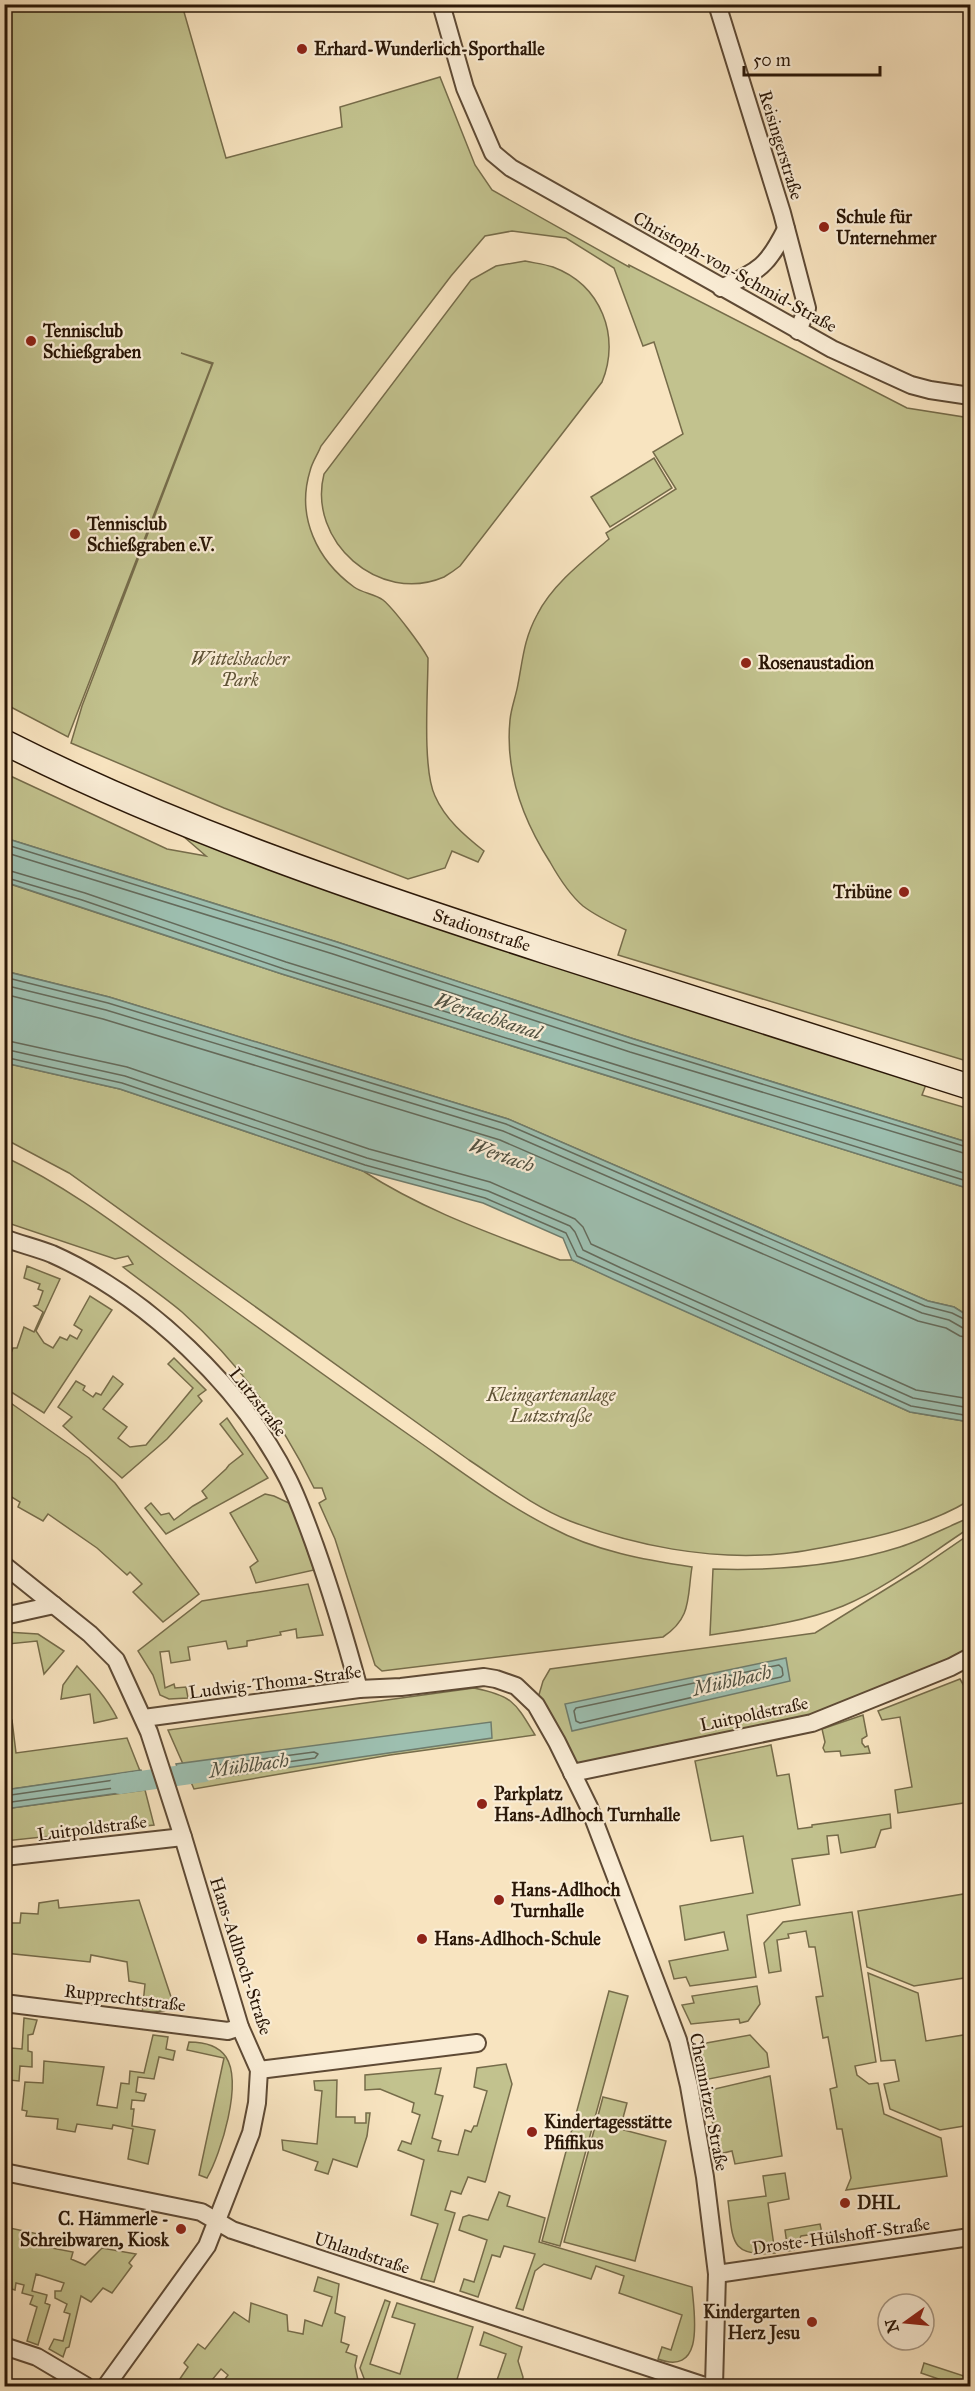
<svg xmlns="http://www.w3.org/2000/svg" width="975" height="2391" font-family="'IM FELL Great Primer',serif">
	<rect width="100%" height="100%" fill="#f8e4c0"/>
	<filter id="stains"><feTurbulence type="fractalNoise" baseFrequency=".00333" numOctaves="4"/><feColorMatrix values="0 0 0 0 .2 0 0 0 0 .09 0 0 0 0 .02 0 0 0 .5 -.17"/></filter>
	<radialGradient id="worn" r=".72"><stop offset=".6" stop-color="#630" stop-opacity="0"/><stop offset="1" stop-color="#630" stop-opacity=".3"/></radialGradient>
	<!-- green -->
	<g fill="#c2c28e" stroke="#766c4a" stroke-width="1.5">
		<path d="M4,5H182L226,158L342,127L340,107L440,77L475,165L492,190L629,267V265L907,408L970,418V1062L618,955L626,930C611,923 596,916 583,906C569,894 559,878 550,862C523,820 505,771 510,720C511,708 516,696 518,684C523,658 524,639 537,615C552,585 583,561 609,539L606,533L676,489L653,452L683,434L654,342L643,346L614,268L566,238L512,231L485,236L451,276L321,446C318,454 312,462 310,471C296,517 317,560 354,587C362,593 375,594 383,600C394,609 421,645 428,658C428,691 422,769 435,796C445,819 465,836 484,851L478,862L452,851L445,868L408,879L224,808L71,743L82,706L213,363L181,353L212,364L68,737L5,704Z"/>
		<path d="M525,261C534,263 544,264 553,267C601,285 621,336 602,382L460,566C455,570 449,574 444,577C379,605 307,541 324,474L471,280L496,266Z"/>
		<polygon points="654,458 672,488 610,527 591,497"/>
		<polygon points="4,773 167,849 206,856 176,830 930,1074 922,1095 970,1109 970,1143 634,1039 337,942 5,838"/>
		<polygon points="4,882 282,974 970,1189 970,1317 954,1307 928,1301 508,1119 109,997 5,971"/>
		<path d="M5,1063L120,1089L363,1171C427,1212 490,1233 560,1260H572L910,1412L970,1422V1500C936,1521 894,1533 855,1541C830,1546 805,1552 779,1554C709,1560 635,1546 570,1521C534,1507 501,1481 469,1460L69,1173L5,1139Z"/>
		<path d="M5,1157C69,1187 129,1234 187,1276C261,1330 336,1384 412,1437C458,1469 502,1503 552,1528C595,1551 645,1560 692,1567C687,1598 692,1618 663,1637L382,1671L375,1665L335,1539L319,1503L326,1499L322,1488H314C282,1422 237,1361 182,1312C163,1296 142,1282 123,1267L133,1264L128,1256L115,1259L5,1222Z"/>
		<polygon points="27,1266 60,1279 36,1331 44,1343 53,1348 60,1337 67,1340 70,1335 77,1339 82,1330 74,1325 90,1296 112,1310 44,1413 5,1388 5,1363 7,1364 13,1348 17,1348 24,1327 34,1332 43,1312 34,1306 38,1305 43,1291 38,1289 40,1284 24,1278"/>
		<polygon points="174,1358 206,1390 198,1396 202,1401 167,1439 122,1478 63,1426 72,1417 58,1407 76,1381 85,1386 83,1390 93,1397 96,1393 101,1395 113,1376 123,1384 103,1409 127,1427 118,1438 130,1447 146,1445 193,1388 168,1364"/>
		<polygon points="5,1399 89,1458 115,1483 199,1594 163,1622 133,1592 142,1584 130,1572 127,1575 97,1548 48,1514 43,1521 18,1507 20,1502 5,1493"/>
		<polygon points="227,1418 268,1478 166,1534 145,1508 151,1503 161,1515 169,1513 174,1520 193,1506 207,1498 202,1491 226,1469 229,1465 243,1454 220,1424"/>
		<polygon points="265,1494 274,1496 291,1504 314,1570 256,1583 250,1567 258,1561 230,1513"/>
		<path d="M964,1520L968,1529C928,1555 888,1587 843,1606C801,1623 755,1628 710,1635L713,1569C776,1571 840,1566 900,1547C922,1540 943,1529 964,1520Z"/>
		<polygon points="970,1534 970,1657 812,1723 572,1772 536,1705 543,1681 550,1669 815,1633 920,1568"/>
		<polygon points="308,1584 323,1635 297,1638 296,1629 280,1632 281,1635 247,1641 247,1646 228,1649 226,1641 188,1647 190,1660 171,1663 169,1651 160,1652 165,1688 174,1684 175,1688 186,1687 188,1698 169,1699 160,1695 153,1675 138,1651 202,1601"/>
		<polygon points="6,1632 38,1634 64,1651 44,1674 37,1641 8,1644"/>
		<path d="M77,1666C92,1682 107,1698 117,1718L94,1723L90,1694L61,1699L63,1685Z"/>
		<polygon points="960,1679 970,1696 970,1802 898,1813 895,1790 912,1787 900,1717 882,1720 878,1711"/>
		<path d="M474,1688C513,1696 515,1702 535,1735L390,1755L194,1789L168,1730Z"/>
		<polygon points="863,1715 867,1736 862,1739 862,1743 865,1747 868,1746 870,1753 841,1756 840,1751 825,1752 823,1748 825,1742 822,1729"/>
		<polygon points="4,1716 12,1720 16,1753 127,1738 140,1771 5,1790"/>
		<polygon points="771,1745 777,1776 789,1774 798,1829 812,1827 812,1825 890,1814 891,1828 881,1830 875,1847 841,1853 838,1835 827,1836 829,1854 792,1859 800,1905 747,1915 756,1977 690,1986 686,1977 674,1979 669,1961 728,1950 724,1932 685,1940 680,1906 753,1893 743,1836 711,1841 695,1761"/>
		<polygon points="145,1790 154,1825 5,1841 4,1809"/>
		<polygon points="970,1893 970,1977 914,1986 867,1967 858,1911"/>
		<polygon points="58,1900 59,1908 139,1900 175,2009 142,2014 145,1984 129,1981 127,1962 91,1955 90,1962 5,1953 5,1923 20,1923 21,1913 38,1914 39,1903"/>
		<polygon points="852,1912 876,2062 855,2066 857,2075 869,2084 878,2083 884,2114 941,2138 947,2176 846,2190 851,2178 842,2129 837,2129 830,2089 837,2087 828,2037 823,2038 816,1997 823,1996 815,1947 809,1947 806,1931 788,1934 789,1938 777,1940 781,1971 769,1973 764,1943 783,1922"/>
		<polygon points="868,1973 918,1993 926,2041 970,2034 970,2125 940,2130 890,2109 884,2084 899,2081 895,2060 881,2061"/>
		<polygon points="757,1986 760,2004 748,2021 740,2023 739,2019 691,2024 682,2005 694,2003 692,1996"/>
		<polygon points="609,1991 628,1996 560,2246 542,2241"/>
		<polygon points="24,2018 37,2020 33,2034 28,2035 28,2051 32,2052 32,2067 20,2066 19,2081 9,2080 5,2099 5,2051 10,2052 11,2048 22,2049"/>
		<polygon points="153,2035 168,2037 166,2049 175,2051 173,2060 159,2057 154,2079 138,2077 136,2092 146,2094 144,2101 132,2100 131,2109 134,2109 132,2126 155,2130 148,2164 128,2159 133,2129 113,2125 112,2129 77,2124 75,2132 57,2129 58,2119 26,2116 27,2111 22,2110 25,2082 43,2083 44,2061 104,2067 97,2105 117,2108 121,2083 129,2084 130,2071 144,2073"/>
		<polygon points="750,2035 767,2053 769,2067 704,2080 696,2050 701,2044"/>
		<path d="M189,2042C202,2042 218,2045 226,2057C243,2083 221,2153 207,2178L199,2175L224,2058L187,2050Z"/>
		<polygon points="506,2064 512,2084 486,2180 485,2182 468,2177 461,2194 451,2191 445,2210 455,2213 434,2282 421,2279 438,2224 411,2215 424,2160 398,2150 402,2141 411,2144 420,2115 412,2112 414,2103 380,2089 365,2090 365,2075 441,2068 435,2094 443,2096 432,2138 441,2141 438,2151 458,2155 465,2130 471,2132 474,2126 477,2126 487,2091 474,2087 477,2068"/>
		<polygon points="770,2076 782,2156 735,2164 732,2151 719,2154 706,2091"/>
		<polygon points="337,2080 336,2117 355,2117 355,2123 366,2123 366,2113 370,2113 367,2136 357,2167 333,2159 328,2174 315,2170 318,2162 283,2150 282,2140 317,2144 322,2091 315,2090 314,2081"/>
		<polygon points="603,2097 627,2103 620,2129 666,2141 635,2261 564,2242"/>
		<path d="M785,2173L789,2199L768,2203L775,2253C729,2258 733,2239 728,2201L766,2196L763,2176Z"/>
		<path d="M499,2192L510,2196L507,2206L545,2218L539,2242L692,2287C694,2313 706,2377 658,2359L662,2347L671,2350L682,2315L619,2293L624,2276L596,2266L591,2279L544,2264L535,2271L523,2310L516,2308L535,2254L504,2246L500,2257L492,2255L478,2297L460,2291L464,2279L474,2282L487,2240L459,2230L463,2217L469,2215L488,2220Z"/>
		<polygon points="820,2224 822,2233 801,2236 794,2250 788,2251 785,2230"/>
		<polygon points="5,2227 43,2235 41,2246 73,2252 71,2259 85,2265 102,2248 136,2254 129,2263 132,2266 112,2293 103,2288 91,2302 81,2296 69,2347 66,2348 63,2357 49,2349 54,2339 63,2341 70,2314 64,2312 67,2304 55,2298 55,2291 61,2291 64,2283 36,2274 32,2291 47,2295 45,2303 50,2305 38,2345 27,2341 37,2307 30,2304 33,2296 22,2293 24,2285 16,2283 15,2290 5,2287"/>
		<polygon points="318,2277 339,2284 335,2313 345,2317 341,2342 349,2345 346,2352 357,2356 355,2366 359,2385 344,2384 338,2380 332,2381 333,2386 220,2386 228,2375 221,2369 207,2386 175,2386 188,2367 184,2363 198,2344 205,2349 234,2312 249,2322 251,2303 287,2315 288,2331 303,2334 305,2320 322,2326 332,2297 314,2291"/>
		<polygon points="385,2300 390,2302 370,2364 400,2374 415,2324 392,2317 397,2303 473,2327 455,2386 367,2386 360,2368"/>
		<polygon points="484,2332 522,2347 518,2361 523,2377 522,2386 495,2386 506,2354 480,2345"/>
		<polygon points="924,2363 970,2378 970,2386 959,2386 921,2373"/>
	</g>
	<!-- water -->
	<g fill="#9dbfb0" stroke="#6f7c6c" stroke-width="1.5">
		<polygon points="5,838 337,942 634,1039 970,1143 970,1189 282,974 5,882"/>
		<polygon points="4,971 109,997 508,1119 928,1301 954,1307 970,1317 970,1422 910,1412 615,1280 572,1260 563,1238 483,1203 363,1171 120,1089 5,1063"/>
		<polygon points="786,1658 790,1681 572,1731 565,1704"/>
		<polygon points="491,1722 492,1738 182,1783 176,1764"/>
		<polygon points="141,1770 148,1789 5,1809 5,1790"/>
	</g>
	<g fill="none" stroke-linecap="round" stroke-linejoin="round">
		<!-- shore -->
		<g stroke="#646b5c" stroke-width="1.5">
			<polyline points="4,844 336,947 632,1044 970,1148"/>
			<polyline points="4,852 333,954 630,1052 970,1155"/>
			<polyline points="4,869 85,893 286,962 970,1175"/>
			<polyline points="4,877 82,900 284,969 970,1182"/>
			<polyline points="4,977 108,1003 506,1124 925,1306 952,1313 970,1322"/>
			<polyline points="4,985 106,1010 503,1131 922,1313 949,1320 963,1328 970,1329"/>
			<polyline points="4,994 103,1019 500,1140 918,1321 946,1328 960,1336 970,1338"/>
			<polyline points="4,1040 127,1067 369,1149 490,1182 575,1219 583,1227 591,1244 916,1390 970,1399"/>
			<polyline points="4,1049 125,1076 367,1158 488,1191 570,1226 575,1232 583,1250 621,1268 913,1398 970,1408"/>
			<polyline points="4,1057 122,1083 365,1165 485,1198 566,1233 577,1256 618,1274 911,1406 970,1416"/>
			<polygon points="779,1665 782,1668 783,1675 781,1677 580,1723 576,1721 574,1711 576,1708"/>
			<polygon points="314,1752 318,1754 315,1758 189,1776 185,1772 187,1769"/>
			<polyline points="4,1796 135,1777 139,1781 136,1785 4,1803"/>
		</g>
		<!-- canal -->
		<polyline stroke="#9dbfb0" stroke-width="20" points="120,1784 204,1772"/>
		<!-- street casing -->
		<g stroke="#5e4a35" stroke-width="20">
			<g id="street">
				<polyline points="441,4 465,88 493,153 511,168 832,349 911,385 930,390 970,396"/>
				<polyline points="717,4 782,213 807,308 798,331"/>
				<path d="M721,288C760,270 767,267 786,229"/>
				<path d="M4,1238C20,1244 37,1248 52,1254C146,1296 242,1387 288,1479C299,1501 307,1524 315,1546C332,1594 346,1641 359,1689"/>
				<polyline points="4,1565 90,1634 116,1660 149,1732 183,1837 240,2027 259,2070 257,2103 251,2133 207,2246 106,2386"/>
				<polyline points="4,1616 54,1605"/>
				<polyline points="144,1718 359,1689 401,1687 484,1677 496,1679 516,1686 536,1705 557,1742 589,1807 678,2040 689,2086 705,2177 717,2274 714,2386"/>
				<polyline points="572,1773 812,1723 951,1667 970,1657"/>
				<polyline points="4,1857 183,1837"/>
				<polyline points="4,2003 228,2031 240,2027"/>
				<polyline points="259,2070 477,2043"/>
				<polyline points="4,2172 201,2212 232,2230 705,2386"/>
				<polyline points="717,2274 970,2237"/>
				<polyline points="4,2346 37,2357 86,2386"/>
			</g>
		</g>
		<!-- secondary casing -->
		<g stroke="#2a1707" stroke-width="27">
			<g id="secondary">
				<path id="s1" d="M4,742C178,830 363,892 548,952C689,997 830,1042 970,1087"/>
			</g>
		</g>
		<!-- street -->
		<use href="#street" stroke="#faedd6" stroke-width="16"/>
		<!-- secondary -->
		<use href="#secondary" stroke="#faedd6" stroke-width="24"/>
	</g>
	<!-- markers -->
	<g fill="#8f2418" stroke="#faedd6" stroke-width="2">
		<circle cx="302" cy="49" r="6"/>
		<circle cx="824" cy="227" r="6"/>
		<circle cx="31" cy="341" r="6"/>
		<circle cx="75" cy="534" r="6"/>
		<circle cx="746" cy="663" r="6"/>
		<circle cx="904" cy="892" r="6"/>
		<circle cx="482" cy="1804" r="6"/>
		<circle cx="499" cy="1900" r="6"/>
		<circle cx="422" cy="1939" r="6"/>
		<circle cx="532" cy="2132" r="6"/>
		<circle cx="845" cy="2203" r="6"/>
		<circle cx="181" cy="2229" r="6"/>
		<circle cx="812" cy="2322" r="6"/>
	</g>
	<g text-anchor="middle" stroke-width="4.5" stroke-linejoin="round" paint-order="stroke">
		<!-- poi labels -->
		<g font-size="18" font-weight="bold" fill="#2a1707" stroke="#faedd6" text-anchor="start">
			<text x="314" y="55">Erhard-Wunderlich-Sporthalle</text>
			<text x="836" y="223">Schule für<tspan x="836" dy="21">Unternehmer</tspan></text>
			<text x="43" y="337">Tennisclub<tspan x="43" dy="21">Schießgraben</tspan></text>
			<text x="87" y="530">Tennisclub<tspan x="87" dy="21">Schießgraben e.V.</tspan></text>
			<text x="758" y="669">Rosenaustadion</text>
			<text x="892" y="898" text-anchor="end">Tribüne</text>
			<text x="494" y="1800">Parkplatz<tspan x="494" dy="21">Hans-Adlhoch Turnhalle</tspan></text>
			<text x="511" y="1896">Hans-Adlhoch<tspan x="511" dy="21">Turnhalle</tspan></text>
			<text x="434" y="1945">Hans-Adlhoch-Schule</text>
			<text x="544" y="2128">Kindertagesstätte<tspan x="544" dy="21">Pfiffikus</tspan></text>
			<text x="857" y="2209">DHL</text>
			<text x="169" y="2225" text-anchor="end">C. Hämmerle -<tspan x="169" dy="21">Schreibwaren, Kiosk</tspan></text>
			<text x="800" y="2318" text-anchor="end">Kindergarten<tspan x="800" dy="21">Herz Jesu</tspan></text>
		</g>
		<!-- street labels -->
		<g font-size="18" fill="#2a1707" stroke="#faedd6">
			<text transform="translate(781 145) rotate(73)" y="6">Reisingerstraße</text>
			<text transform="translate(735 272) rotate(29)" y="6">Christoph-von-Schmid-Straße</text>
			<text dy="6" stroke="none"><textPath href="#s1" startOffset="514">Stadionstraße</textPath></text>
			<text transform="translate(258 1402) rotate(52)" y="6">Lutzstraße</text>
			<text transform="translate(275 1682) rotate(-7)" y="6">Ludwig-Thoma-Straße</text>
			<text transform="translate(754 1714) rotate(-12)" y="6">Luitpoldstraße</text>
			<text transform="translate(92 1828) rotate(-7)" y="6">Luitpoldstraße</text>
			<text transform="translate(241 1956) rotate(72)" y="6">Hans-Adlhoch-Straße</text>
			<text transform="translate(125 1998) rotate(7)" y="6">Rupprechtstraße</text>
			<text transform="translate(709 2102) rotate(79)" y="6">Chemnitzer Straße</text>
			<text transform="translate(841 2236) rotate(-8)" y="6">Droste-Hülshoff-Straße</text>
			<text transform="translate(362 2253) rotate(18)" y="6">Uhlandstraße</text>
		</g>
		<!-- park labels -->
		<g font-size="18" font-style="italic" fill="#5f5336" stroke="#faedd6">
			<text x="240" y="665">Wittelsbacher<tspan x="240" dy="21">Park</tspan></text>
			<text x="551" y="1401">Kleingartenanlage<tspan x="551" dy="21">Lutzstraße</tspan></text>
		</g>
		<!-- water labels -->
		<g font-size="20" font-style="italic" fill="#525242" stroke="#faedd6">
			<text transform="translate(488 1016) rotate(18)" y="7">Wertachkanal</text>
			<text transform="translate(502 1155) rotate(19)" y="7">Wertach</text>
			<text transform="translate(732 1680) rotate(-13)" y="7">Mühlbach</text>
			<text transform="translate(249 1765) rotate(-8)" y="7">Mühlbach</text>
		</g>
	</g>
	<!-- margin -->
	<rect width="975" height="2391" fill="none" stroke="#f8e4c0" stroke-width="24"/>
	<rect x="6" y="6" width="963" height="2379" fill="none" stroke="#2a1707" stroke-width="3"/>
	<rect x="12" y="12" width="951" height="2367" fill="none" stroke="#2a1707" stroke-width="1.5"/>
	<!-- north arrow -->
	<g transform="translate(906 2322) rotate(255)"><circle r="28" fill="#faedd6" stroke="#a79783" stroke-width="1.5"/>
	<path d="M0-4.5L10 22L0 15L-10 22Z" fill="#8f2418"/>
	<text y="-9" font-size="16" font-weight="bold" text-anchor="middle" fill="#2a1707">N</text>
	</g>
	<!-- scale -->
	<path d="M744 66v9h136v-9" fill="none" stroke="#2a1707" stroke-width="3"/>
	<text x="753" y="66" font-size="18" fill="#2a1707" stroke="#faedd6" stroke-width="4.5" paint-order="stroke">50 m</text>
	<rect width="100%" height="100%" filter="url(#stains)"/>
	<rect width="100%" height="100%" fill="url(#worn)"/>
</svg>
